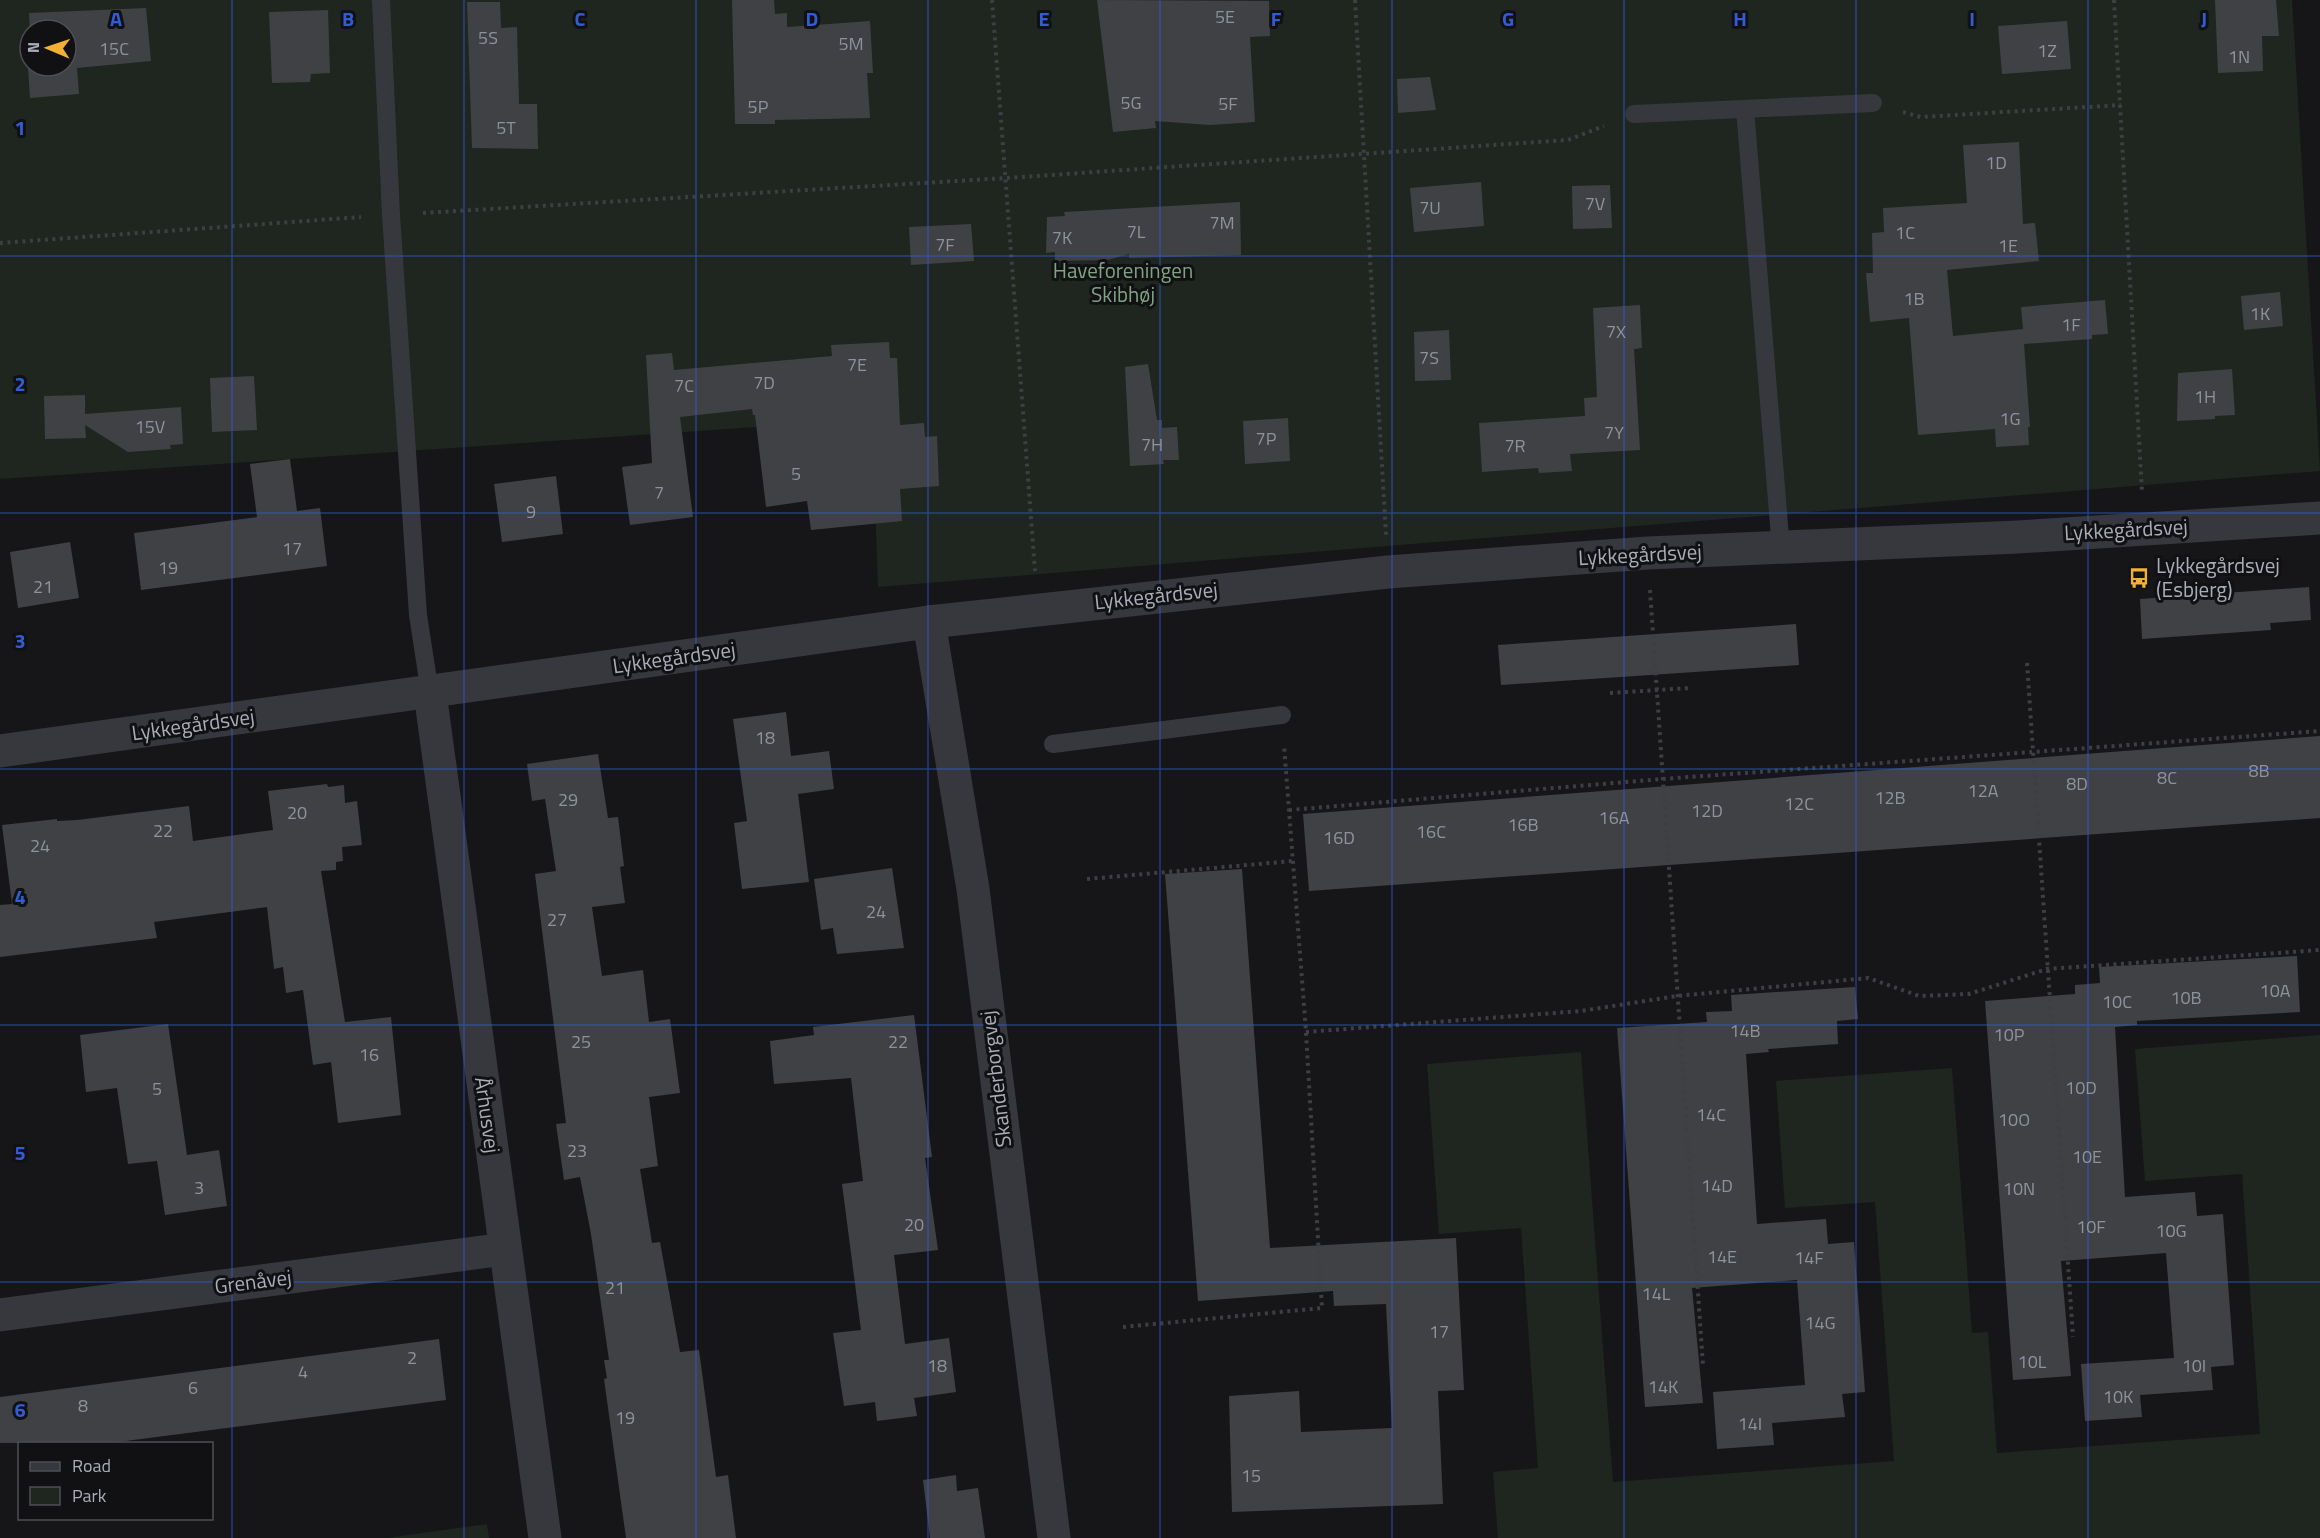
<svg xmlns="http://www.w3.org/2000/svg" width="2320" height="1538" font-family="'Titillium Web',sans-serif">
	<rect width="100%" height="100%" fill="#161618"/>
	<!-- green -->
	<g fill="#1e261f" fill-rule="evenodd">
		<path d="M0,0H2292L2320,471L878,587L872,419L0,479ZM30,30H66V66H30Z"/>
		<polygon points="2320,1035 2320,1538 1498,1538 1493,1472 1538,1468 1521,1228 1439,1234 1427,1064 1581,1052 1613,1482 1894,1461 1875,1202 1785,1208 1776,1081 1952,1068 1972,1333 1988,1332 1997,1453 2260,1434 2242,1174 2145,1181 2135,1049"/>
		<polygon points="487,1524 489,1538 386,1538"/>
	</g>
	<!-- building -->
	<g fill="#404145" fill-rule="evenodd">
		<polygon points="732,0 774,0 775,14 787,13 787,27 870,21 873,73 867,73 870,118 775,120 775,124 735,124"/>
		<polygon points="1097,0 1269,1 1270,36 1250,37 1255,122 1210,125 1155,121 1156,128 1113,132"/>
		<polygon points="2215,0 2276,0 2279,36 2262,36 2263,71 2218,73"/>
		<polygon points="467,2 500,2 501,28 517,27 519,104 537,104 538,149 472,148"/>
		<path d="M146,8L151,61L77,68L79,94L30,98L26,37H30L29,13ZM30,30H66V66H30Z"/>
		<polygon points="328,10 330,73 311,74 310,82 272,83 269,12"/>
		<polygon points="2067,21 2071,69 2002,74 1998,26"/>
		<polygon points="1430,77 1436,110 1398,113 1397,79"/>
		<polygon points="2019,142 2023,224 2035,223 2039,261 1947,270 1953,336 2023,329 2021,307 2105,300 2108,334 2092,335 2092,339 2024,344 2030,427 2028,427 2029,445 1996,447 1995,429 1918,435 1909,318 1870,322 1866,273 1873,273 1872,233 1884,232 1883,208 1967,203 1963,145"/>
		<polygon points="1481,182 1484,226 1414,232 1410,188"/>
		<polygon points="1610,185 1612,228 1573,229 1572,186"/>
		<polygon points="1240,202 1241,255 1129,258 1129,254 1108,260 1055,261 1055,252 1046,253 1047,217 1065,216 1064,212"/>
		<polygon points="971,224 974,261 911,265 909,227"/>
		<polygon points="2280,292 2283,326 2244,330 2241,296"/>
		<polygon points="1640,305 1642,348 1634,349 1640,450 1570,454 1572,471 1539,473 1538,468 1482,472 1479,423 1585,416 1584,398 1597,397 1593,308"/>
		<polygon points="1449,330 1451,380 1415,381 1414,332"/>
		<polygon points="889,342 890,358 897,358 900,425 924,423 925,437 937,436 939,486 900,489 902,521 811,530 807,501 766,507 755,415 753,415 752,409 680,417 693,517 630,525 622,467 652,463 646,355 672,353 674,370 832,356 831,345"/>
		<polygon points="1148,364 1157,420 1162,420 1162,428 1177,427 1179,460 1163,460 1164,464 1130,466 1125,367"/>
		<polygon points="2232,369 2235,415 2215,416 2215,419 2177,421 2178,373"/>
		<polygon points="254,376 257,430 212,432 210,378"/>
		<polygon points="85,395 85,414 181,407 183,444 170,445 171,449 128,452 85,425 86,438 45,439 44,396"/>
		<polygon points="1288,418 1290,461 1245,464 1243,421"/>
		<polygon points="290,459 297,511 320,508 327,566 141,590 134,533 257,517 250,464"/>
		<polygon points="556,476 563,534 502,542 494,484"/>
		<polygon points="70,542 79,598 18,608 10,552"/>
		<polygon points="2309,587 2311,620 2270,623 2271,630 2142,639 2140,599"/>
		<polygon points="1796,624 1799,665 1501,685 1498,645"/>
		<polygon points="786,712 791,756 829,751 834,789 798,794 809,882 742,889 734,823 747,821 733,719"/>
		<polygon points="2320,736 2320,818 1309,891 1303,814"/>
		<polygon points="598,754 608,818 618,817 624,866 620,867 625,903 592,907 602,976 643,970 649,1022 670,1019 680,1093 649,1097 658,1166 640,1169 652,1243 660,1242 680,1352 699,1350 716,1477 728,1475 736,1538 626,1538 604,1379 607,1378 604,1360 609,1360 591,1234 580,1177 564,1180 556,1124 566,1123 535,874 556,871 545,799 532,801 527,764"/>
		<polygon points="327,784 328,787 344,785 345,803 357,801 362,845 342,847 343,861 336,862 336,870 321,871 345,1022 391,1017 401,1115 338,1123 331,1062 313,1065 303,990 286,993 283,967 274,969 267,907 154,922 157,938 0,957 0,905 12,904 2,825 57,819 57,821 77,820 189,806 193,841 273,830 268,791"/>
		<polygon points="892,868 904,948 837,954 833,928 821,930 814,879"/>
		<polygon points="1242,869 1270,1248 1456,1238 1464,1390 1438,1391 1443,1504 1232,1512 1229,1396 1299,1391 1301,1432 1392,1428 1386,1304 1334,1306 1333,1291 1198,1301 1165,874"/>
		<polygon points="2297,956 2300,1012 2137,1021 2137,1025 2115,1027 2125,1197 2195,1192 2197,1216 2223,1214 2234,1365 2211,1367 2213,1390 2140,1395 2142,1417 2085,1421 2081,1364 2174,1358 2166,1253 2061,1261 2071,1376 2013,1380 1985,1001 2075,994 2075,985 2100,983 2099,967"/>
		<polygon points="1855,987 1858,1019 1837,1021 1838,1044 1768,1049 1769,1052 1746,1054 1757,1224 1826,1219 1828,1244 1854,1242 1865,1392 1842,1394 1845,1417 1772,1423 1774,1445 1717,1449 1713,1392 1805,1385 1797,1280 1692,1288 1703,1403 1645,1407 1617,1028 1707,1022 1706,1012 1732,1011 1731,995"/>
		<polygon points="914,1015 932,1157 925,1158 938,1250 894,1255 905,1344 949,1338 956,1392 914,1398 917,1416 877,1421 875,1402 844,1406 833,1333 861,1330 842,1184 863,1181 851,1078 774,1084 770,1041 814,1035 813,1027"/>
		<polygon points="168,1024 187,1155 219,1150 227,1206 165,1215 157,1161 128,1164 117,1088 86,1092 80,1035"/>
		<polygon points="439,1339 446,1400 110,1443 0,1443 0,1397"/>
		<polygon points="956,1475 957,1491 978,1488 985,1538 930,1538 923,1480"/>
	</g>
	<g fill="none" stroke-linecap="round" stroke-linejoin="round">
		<!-- path -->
		<g stroke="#3d3f44" stroke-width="4" stroke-dasharray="3 4.5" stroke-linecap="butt">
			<polyline points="992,0 1035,571"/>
			<polyline points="1355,0 1386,535"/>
			<polyline points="2114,0 2142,492"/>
			<polyline points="1903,112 1921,117 2121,105"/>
			<polyline points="423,213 1006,178 1568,140 1604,126"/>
			<polyline points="0,243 361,217"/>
			<polyline points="1650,590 1703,1366"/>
			<polyline points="2027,663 2073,1337"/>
			<polyline points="1610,693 1690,688"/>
			<polyline points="1289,810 1662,779 2320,731"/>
			<polyline points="1087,879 1293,861"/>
			<polyline points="1306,1032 1581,1011 1677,996 1868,978 1919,996 1969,994 2047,969 2320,950"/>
			<polyline points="1123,1327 1322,1308 1306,1032 1284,745"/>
		</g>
		<!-- service -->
		<g stroke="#37383d" stroke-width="18">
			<polyline points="381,0 391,215 418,615 430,693"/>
			<polyline points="1745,109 1781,549"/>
			<polyline points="1634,114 1873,103"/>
			<polyline points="1053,744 1282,715"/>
		</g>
		<!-- minor -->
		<g stroke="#37383d" stroke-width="33">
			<polyline points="929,622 973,889 1054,1538"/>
			<polyline points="430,693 545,1538"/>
			<polyline points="0,751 929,622 1388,572 1648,553 2018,537 2320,518"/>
			<polyline points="0,1315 505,1249"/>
		</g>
	</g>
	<!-- grid -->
	<path fill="none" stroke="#325cd3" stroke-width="1.5" stroke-opacity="0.55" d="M232,0V1538M464,0V1538M696,0V1538M928,0V1538M1160,0V1538M1392,0V1538M1624,0V1538M1856,0V1538M2088,0V1538M0,256H2320M0,513H2320M0,769H2320M0,1025H2320M0,1282H2320"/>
	<!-- icons -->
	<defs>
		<g id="bus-bare" transform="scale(1.62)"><path d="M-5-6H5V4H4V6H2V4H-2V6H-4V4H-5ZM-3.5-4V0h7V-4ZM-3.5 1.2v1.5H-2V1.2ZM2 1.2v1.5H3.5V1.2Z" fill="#f2b134" stroke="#111113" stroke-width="2.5" paint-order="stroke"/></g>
	</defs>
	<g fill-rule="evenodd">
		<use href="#bus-bare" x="2139" y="578"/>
	</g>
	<g text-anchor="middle" stroke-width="6" stroke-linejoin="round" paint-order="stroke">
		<!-- number labels -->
		<g font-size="18" fill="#8e929b">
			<text x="1225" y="23">5E</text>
			<text x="488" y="44">5S</text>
			<text x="851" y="50">5M</text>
			<text x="114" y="55">15C</text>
			<text x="2047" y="57">1Z</text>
			<text x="2239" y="63">1N</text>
			<text x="1131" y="109">5G</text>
			<text x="1228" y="110">5F</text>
			<text x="758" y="113">5P</text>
			<text x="506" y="134">5T</text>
			<text x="1996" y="169">1D</text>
			<text x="1595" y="210">7V</text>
			<text x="1430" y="214">7U</text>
			<text x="1222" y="229">7M</text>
			<text x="1136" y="238">7L</text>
			<text x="1905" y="239">1C</text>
			<text x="1062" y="244">7K</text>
			<text x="945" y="251">7F</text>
			<text x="2008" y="252">1E</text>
			<text x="1914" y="305">1B</text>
			<text x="2260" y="320">1K</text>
			<text x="2071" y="331">1F</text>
			<text x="1616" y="338">7X</text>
			<text x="1429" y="364">7S</text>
			<text x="857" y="371">7E</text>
			<text x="764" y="389">7D</text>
			<text x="684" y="392">7C</text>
			<text x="2205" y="403">1H</text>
			<text x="2010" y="425">1G</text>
			<text x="150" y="433">15V</text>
			<text x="1614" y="439">7Y</text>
			<text x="1266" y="445">7P</text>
			<text x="1152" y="451">7H</text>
			<text x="1515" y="452">7R</text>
			<text x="796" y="480">5</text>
			<text x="659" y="499">7</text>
			<text x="531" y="518">9</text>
			<text x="292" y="555">17</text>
			<text x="168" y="574">19</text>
			<text x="43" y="593">21</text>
			<text x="765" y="744">18</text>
			<text x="2259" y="777">8B</text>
			<text x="2167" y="784">8C</text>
			<text x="2077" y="790">8D</text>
			<text x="1983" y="797">12A</text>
			<text x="1890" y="804">12B</text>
			<text x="568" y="806">29</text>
			<text x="1799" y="810">12C</text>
			<text x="1707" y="817">12D</text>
			<text x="297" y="819">20</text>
			<text x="1614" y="824">16A</text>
			<text x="1523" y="831">16B</text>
			<text x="163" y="837">22</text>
			<text x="1431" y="838">16C</text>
			<text x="1339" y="844">16D</text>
			<text x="40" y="852">24</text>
			<text x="876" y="918">24</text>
			<text x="557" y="926">27</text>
			<text x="2275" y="997">10A</text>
			<text x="2186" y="1004">10B</text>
			<text x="2117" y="1008">10C</text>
			<text x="1745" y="1037">14B</text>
			<text x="2009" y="1041">10P</text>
			<text x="581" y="1048">25</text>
			<text x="898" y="1048">22</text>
			<text x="369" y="1061">16</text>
			<text x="2081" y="1094">10D</text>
			<text x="157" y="1095">5</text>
			<text x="1711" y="1121">14C</text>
			<text x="2014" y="1126">10O</text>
			<text x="577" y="1157">23</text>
			<text x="2087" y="1163">10E</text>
			<text x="1717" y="1192">14D</text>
			<text x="199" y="1194">3</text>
			<text x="2019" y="1195">10N</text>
			<text x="914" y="1231">20</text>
			<text x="2091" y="1233">10F</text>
			<text x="2171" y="1237">10G</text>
			<text x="1722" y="1263">14E</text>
			<text x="1809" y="1264">14F</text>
			<text x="615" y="1294">21</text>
			<text x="1656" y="1300">14L</text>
			<text x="1820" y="1329">14G</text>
			<text x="1439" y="1338">17</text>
			<text x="412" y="1364">2</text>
			<text x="2032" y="1368">10L</text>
			<text x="937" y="1372">18</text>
			<text x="2194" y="1372">10I</text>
			<text x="303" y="1378">4</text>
			<text x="1663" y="1393">14K</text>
			<text x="193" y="1394">6</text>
			<text x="2118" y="1403">10K</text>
			<text x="83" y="1412">8</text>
			<text x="625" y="1424">19</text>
			<text x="1750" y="1430">14I</text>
			<text x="1251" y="1482">15</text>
		</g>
		<!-- park labels -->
		<g font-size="21" fill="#7fa381" stroke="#111113">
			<text x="1123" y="278">Haveforeningen<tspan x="1123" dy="24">Skibhøj</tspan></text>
		</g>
		<!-- street labels -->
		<g font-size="21" fill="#a8adb8" stroke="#111113">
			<text transform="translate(2126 530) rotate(-3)" y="7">Lykkegårdsvej</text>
			<text transform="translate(1640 555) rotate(-3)" y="7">Lykkegårdsvej</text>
			<text transform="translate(1156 596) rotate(-6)" y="7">Lykkegårdsvej</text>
			<text transform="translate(674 658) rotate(-8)" y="7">Lykkegårdsvej</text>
			<text transform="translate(193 725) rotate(-8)" y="7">Lykkegårdsvej</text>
			<text transform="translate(996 1079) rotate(-97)" y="7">Skanderborgvej</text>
			<text transform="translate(487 1115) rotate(82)" y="7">Århusvej</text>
			<text transform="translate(253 1282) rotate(-7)" y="7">Grenåvej</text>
		</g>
		<!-- poi labels -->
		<g font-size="21" fill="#a8adb8" stroke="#111113" text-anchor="start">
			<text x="2156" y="573">Lykkegårdsvej<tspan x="2156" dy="24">(Esbjerg)</tspan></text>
		</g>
	</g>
	<g font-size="20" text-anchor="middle" font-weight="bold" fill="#325cd3" stroke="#111113" stroke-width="6" stroke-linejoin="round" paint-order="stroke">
		<text x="116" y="26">A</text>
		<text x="348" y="26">B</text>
		<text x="580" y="26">C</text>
		<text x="812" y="26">D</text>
		<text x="1044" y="26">E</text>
		<text x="1276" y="26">F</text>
		<text x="1508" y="26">G</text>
		<text x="1740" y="26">H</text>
		<text x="1972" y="26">I</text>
		<text x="2204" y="26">J</text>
		<text x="20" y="135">1</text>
		<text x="20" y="391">2</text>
		<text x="20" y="648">3</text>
		<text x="20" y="904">4</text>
		<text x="20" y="1160">5</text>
		<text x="20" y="1417">6</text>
	</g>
	<!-- legend -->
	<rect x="18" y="1442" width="195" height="78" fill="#111113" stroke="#4d4f55" stroke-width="1.5"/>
	<rect x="30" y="1462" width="30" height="9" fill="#37383d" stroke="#4d4f55" stroke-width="1.5"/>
	<text x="72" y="1472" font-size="18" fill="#a8adb8">Road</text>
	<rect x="30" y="1487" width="30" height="18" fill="#1e261f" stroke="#4d4f55" stroke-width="1.5"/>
	<text x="72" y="1502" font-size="18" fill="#a8adb8">Park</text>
	<!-- north arrow -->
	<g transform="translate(48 48) rotate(272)"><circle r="28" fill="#111113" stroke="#4d4f55" stroke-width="1.5"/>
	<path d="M0-4.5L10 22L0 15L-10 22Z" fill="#f2b134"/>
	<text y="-9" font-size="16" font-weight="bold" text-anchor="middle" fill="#a8adb8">N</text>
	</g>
</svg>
